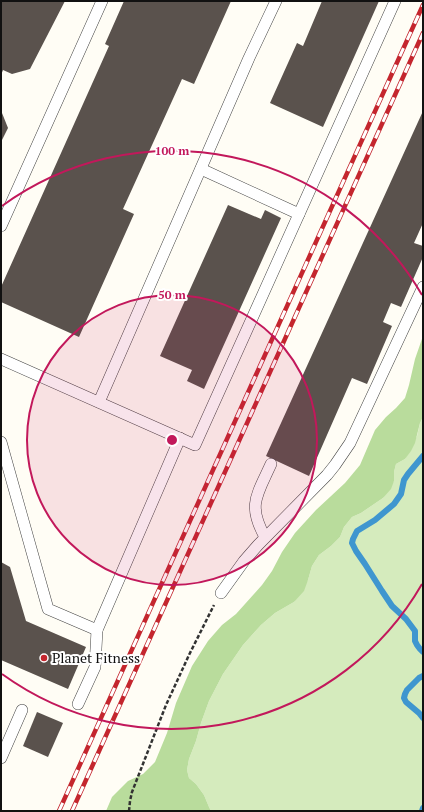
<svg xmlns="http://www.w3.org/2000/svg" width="424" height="812" font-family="'PT Serif',serif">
	<rect width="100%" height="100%" fill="#fffdf5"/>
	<!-- green -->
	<polygon fill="#d5ebbd" points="423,417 423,811 211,811 209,807 204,795 196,784 189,778 187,770 189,759 196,741 201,723 209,701 223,674 243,645 261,625 275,613 294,602 308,580 312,566 319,555 331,546 340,537 344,527 352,517 361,513 383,498 394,481 394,472 396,464 405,459 417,436 420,423"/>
	<!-- forest -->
	<polygon fill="#b9dc9c" points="423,336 423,417 420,423 415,443 411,451 405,459 396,464 394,472 394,481 391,489 383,498 361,513 352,517 344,527 340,537 331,546 319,555 312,566 308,580 304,591 294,602 275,613 261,625 243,645 223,674 209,701 201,723 196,741 189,759 187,770 189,778 196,784 204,795 209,807 211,811 106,811 112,797 128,781 143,774 155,762 167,733 176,703 192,666 208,641 222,625 236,614 262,585 272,571 282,552 295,533 316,510 345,483 360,465 375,430 386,417 396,408 405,398 409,385 415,359"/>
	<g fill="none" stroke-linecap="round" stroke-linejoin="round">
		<!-- stream -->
		<g stroke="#3f96cf" stroke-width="6">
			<polyline points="423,456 408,474 404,480 401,494 394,504 375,520 357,531 353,539 352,543 356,551 365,564 382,591 392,606 406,619 415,631 415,641 417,645 420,649 423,652"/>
			<polyline points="423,676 419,678 407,690 405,694 404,698 406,702 419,713 423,718"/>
			<polyline points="422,811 423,808"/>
		</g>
	</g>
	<!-- building -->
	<g fill="#5a524d">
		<polygon points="1,1 65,1 30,69 12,74 3,70 1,75"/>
		<polygon points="124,1 231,1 194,84 182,79 123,209 134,214 79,337 1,302 1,287 109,46 105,44"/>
		<polygon points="322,1 379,1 323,127 270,103 297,43 303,46"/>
		<polygon points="423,111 423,223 414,243 423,246 423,257 401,307 391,303 383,322 392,326 367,384 352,378 309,476 266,456"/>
		<polygon points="1,112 2,113 8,128 1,142"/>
		<polygon points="228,205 261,219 265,210 281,218 204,389 187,381 192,370 160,356"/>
		<polygon points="1,562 10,567 26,621 86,647 68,689 1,660"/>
		<polygon points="37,712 63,723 48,757 23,746"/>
	</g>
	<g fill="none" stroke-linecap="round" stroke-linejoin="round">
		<!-- service casing -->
		<g stroke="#444" stroke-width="12">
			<g id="service">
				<polyline points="201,169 299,214"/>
				<polyline points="1,226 102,1"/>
				<polyline points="1,359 195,445 395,1"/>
				<polyline points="99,402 249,58 276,1"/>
				<polyline points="1,442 48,609 97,630"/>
				<path d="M265,537C247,505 257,495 271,464"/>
				<polyline points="221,593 244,561 258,545 327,475 335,465 350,443 423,287"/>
				<polyline points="78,704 95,667 97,630 180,438"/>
				<polyline points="1,758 22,710"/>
			</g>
		</g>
		<!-- path -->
		<polyline stroke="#333" stroke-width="2.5" stroke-dasharray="4 2" stroke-linecap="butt" points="129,811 130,801 132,792 166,705 178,679 189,655 214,605"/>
		<!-- service -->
		<use href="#service" stroke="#fff" stroke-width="11"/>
		<!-- rail casing -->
		<g stroke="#c4262e" stroke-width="4.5">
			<g id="rail">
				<polyline points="59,811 423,5"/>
				<polyline points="72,811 423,33"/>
			</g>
		</g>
		<!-- rail -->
		<use href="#rail" stroke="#fff" stroke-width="3" stroke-dasharray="9" stroke-linecap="butt"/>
	</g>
	<!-- distance rings -->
	<circle cx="172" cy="440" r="145" fill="#c2185b" fill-opacity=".12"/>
	<g fill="none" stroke="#c2185b" stroke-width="2">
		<circle cx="172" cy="440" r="145"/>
		<path d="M422 584A289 289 0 0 1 2 674M2 206A289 289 0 0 1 422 295"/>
	</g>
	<!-- markers -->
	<circle fill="#c4262e" stroke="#fff" stroke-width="1.5" cx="44" cy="658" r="4"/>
	<g text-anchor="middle" stroke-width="4" stroke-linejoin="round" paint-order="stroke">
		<!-- poi labels -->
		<g font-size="14" fill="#111" stroke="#fff" text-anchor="start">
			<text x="52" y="663">Planet Fitness</text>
		</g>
	</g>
	<circle cx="172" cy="440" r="6" fill="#c2185b" stroke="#fff" stroke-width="2"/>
	<g font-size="12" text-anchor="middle" font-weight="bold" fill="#c2185b" stroke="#fff" stroke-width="4" stroke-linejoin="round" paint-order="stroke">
		<text x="172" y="155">100 m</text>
		<text x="172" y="299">50 m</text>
	</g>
	<!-- border -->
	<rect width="424" height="812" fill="none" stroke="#111111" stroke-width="4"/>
</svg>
